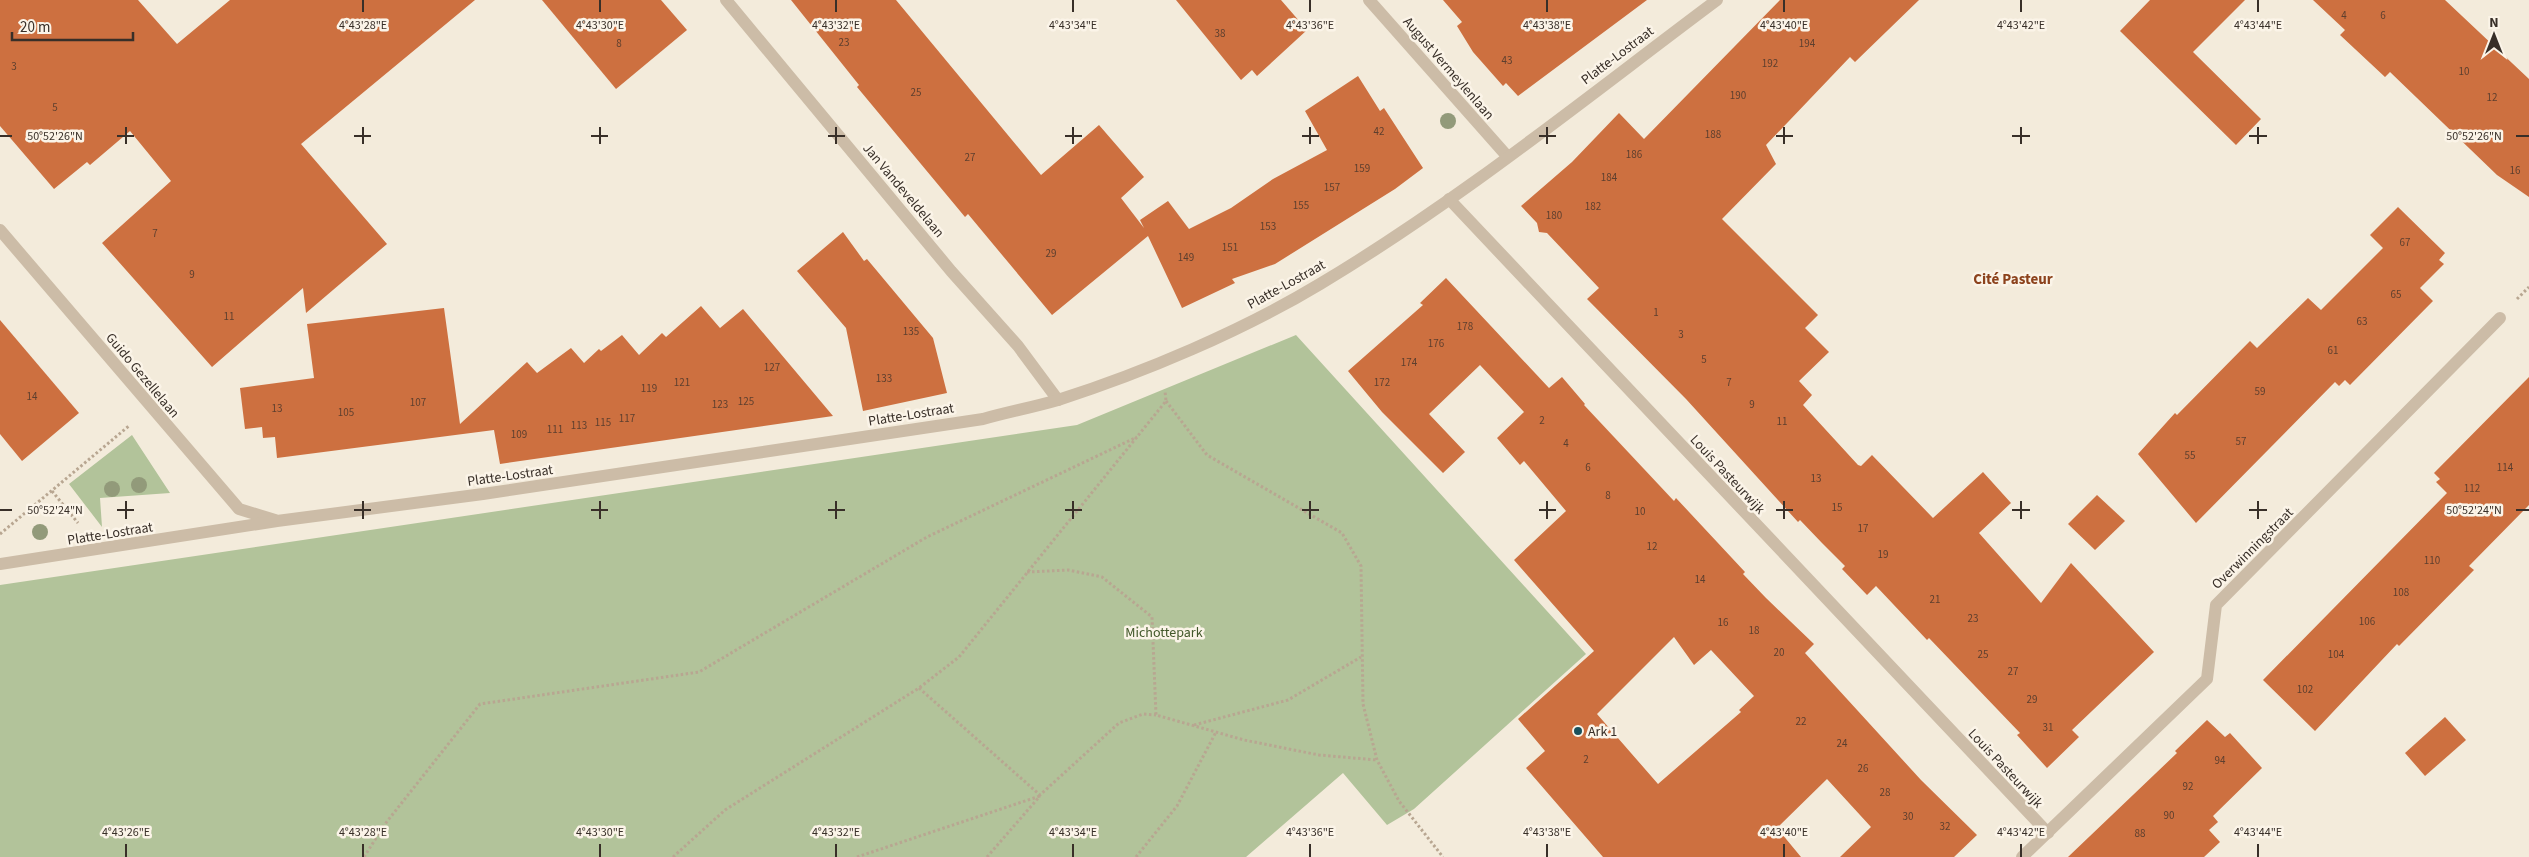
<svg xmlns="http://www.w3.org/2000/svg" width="2529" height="857" font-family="'Source Sans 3',sans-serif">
	<rect width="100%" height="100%" fill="#f3ebdb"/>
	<!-- green -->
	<g fill="#b2c39a">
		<polygon points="1296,335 1586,654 1414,809 1387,825 1343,773 1246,857 0,857 0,585 1077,425"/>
		<polygon points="132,435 170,493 100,498 102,527 69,484"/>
	</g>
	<!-- building -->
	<g fill="#cd7040" fill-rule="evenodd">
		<polygon points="0,0 138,0 177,44 230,0 475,0 301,144 387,244 306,313 303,288 212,367 102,243 171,181 130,131 90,165 87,162 54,189 0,126"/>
		<polygon points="542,0 661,0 687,30 616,89"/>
		<polygon points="791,0 896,0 1041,175 1099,125 1144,177 1121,198 1144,228 1140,220 1168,201 1189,229 1231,208 1273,179 1327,150 1305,111 1358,76 1380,111 1384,108 1423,168 1395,189 1275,264 1232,279 1235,283 1182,308 1148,236 1052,315 968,214 965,217 857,87 859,85"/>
		<polygon points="1176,0 1281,0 1307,30 1257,76 1252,70 1241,80"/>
		<polygon points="1443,0 1647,0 1518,96 1506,83 1503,86 1473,52 1457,26 1462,22"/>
		<polygon points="1780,0 1919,0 1855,62 1850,57 1766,145 1776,164 1722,219 1818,315 1805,328 1829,352 1799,381 1812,395 1803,405 1858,465 1861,466 1872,455 1933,518 1983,472 2011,503 1979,533 2041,603 2071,563 2154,652 2072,730 2079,737 2047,768 2017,735 2020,733 1929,638 1927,640 1876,586 1867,595 1842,569 1845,566 1822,543 1800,520 1798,522 1686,399 1587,299 1599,288 1547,233 1539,232 1537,223 1521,206 1572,162 1619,113 1644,139"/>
		<polygon points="2150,0 2245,0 2193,52 2261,119 2236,145 2120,31"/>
		<polygon points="2313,0 2445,0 2529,79 2529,197 2497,175 2390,72 2385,77 2340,35 2345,30"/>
		<polygon points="2398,207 2445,253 2439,260 2444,264 2420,288 2433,301 2350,385 2345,380 2339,386 2335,382 2196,523 2138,454 2175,413 2177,415 2250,341 2257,348 2308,298 2321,310 2383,248 2370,235"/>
		<polygon points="843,232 864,261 867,259 933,338 947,393 863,411 846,328 797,271"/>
		<path d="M1446,278L1549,388L1562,377L1585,404L1584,405L1674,501L1676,498L1745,572L1743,574L1766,598L1814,644L1805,653L1921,780L1977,835L1954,857H1840L1871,827L1827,779L1777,828L1801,857H1603L1526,768L1545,751L1518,719L1594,651L1514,560L1566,511L1524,461L1520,465L1497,438L1524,412L1480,365L1429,414L1465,452L1443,473L1382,412L1348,371L1423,305L1420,303ZM1674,637L1694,665L1711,650L1754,696L1739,710L1741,712L1658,784L1597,714Z"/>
		<polygon points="701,306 720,328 743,309 833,416 500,464 494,430 277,458 275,437 263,438 262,427 245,429 240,388 314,378 307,324 444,308 460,424 527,362 537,373 571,348 584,363 599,349 601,351 622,335 639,355 662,333 666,337"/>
		<polygon points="0,320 79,413 22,461 0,434"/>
		<polygon points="2529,377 2529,505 2469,566 2474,570 2399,646 2397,644 2315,731 2263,680 2447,493 2436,482 2440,479 2434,473"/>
		<polygon points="2097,495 2125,521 2095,550 2068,524"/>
		<polygon points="2445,717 2466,740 2425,776 2405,753"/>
		<polygon points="2207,720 2225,737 2230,733 2262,768 2213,816 2218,822 2209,830 2220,842 2204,857 2068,857 2177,753 2175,751"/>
	</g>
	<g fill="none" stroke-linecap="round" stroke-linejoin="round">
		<!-- path -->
		<g stroke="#b8a691" stroke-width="3" stroke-dasharray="2.5 2.5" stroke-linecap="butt">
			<polyline points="2517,299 2529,287"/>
			<polyline points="1166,401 1207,455 1342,533 1361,566 1363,704 1377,760 1399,801 1443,857"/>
			<polyline points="52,491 78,523"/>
			<polyline points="0,534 130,425"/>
			<polyline points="1027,572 1068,570 1102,577 1152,617 1156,715 1244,740 1319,755 1377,760"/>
			<polyline points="919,688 1040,795 1119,723 1143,714 1156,715"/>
			<polyline points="1194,725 1288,700 1361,657"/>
			<polyline points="364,857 385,824 480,704 699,672 927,537 1137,437"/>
			<polyline points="673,857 725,810 919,688 959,657 1166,401 1165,391"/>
			<polyline points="857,857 1040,796"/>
			<polyline points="987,857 1040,796"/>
			<polyline points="1136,857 1177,806 1216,732"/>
		</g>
		<!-- minor -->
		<g stroke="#ccbca7" stroke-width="12">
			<polyline points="726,0 951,271 1018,346 1058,400"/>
			<polyline points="1369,0 1507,156"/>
			<polyline points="1449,199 2048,833"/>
			<polyline points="0,230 239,509 275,520"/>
			<path d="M0,564L277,521L483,494L983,419C1008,412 1034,407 1058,400C1145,372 1242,331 1320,284C1459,201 1587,97 1717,0"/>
			<polyline points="2022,857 2207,679 2216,605 2500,318"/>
		</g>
	</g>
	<!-- trees -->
	<g fill="#929a7a">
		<circle cx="1448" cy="121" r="8"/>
		<circle cx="139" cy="485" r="8"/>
		<circle cx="112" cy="489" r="8"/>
		<circle cx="40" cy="532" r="8"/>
	</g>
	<!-- ticks -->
	<path fill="none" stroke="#382f28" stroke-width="2" d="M363,0V12M600,0V12M836,0V12M1073,0V12M1310,0V12M1547,0V12M1784,0V12M2021,0V12M2258,0V12M126,127V144M363,127V144M600,127V144M836,127V144M1073,127V144M1310,127V144M1547,127V144M1784,127V144M2021,127V144M2258,127V144M0,136H12M117,136H134M354,136H371M591,136H608M828,136H845M1065,136H1082M1302,136H1319M1539,136H1556M1776,136H1793M2012,136H2030M2249,136H2267M2516,136H2529M126,501V519M363,501V519M600,501V519M836,501V519M1073,501V519M1310,501V519M1547,501V519M1784,501V519M2021,501V519M2258,501V519M0,510H12M117,510H134M354,510H371M591,510H608M828,510H845M1065,510H1082M1302,510H1319M1539,510H1556M1776,510H1793M2012,510H2030M2249,510H2267M2516,510H2529M126,844V857M363,844V857M600,844V857M836,844V857M1073,844V857M1310,844V857M1547,844V857M1784,844V857M2021,844V857M2258,844V857"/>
	<!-- markers -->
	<circle fill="#1b515c" stroke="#fbf4e8" stroke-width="2" cx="1578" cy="731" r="5"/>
	<g text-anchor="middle" stroke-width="5" stroke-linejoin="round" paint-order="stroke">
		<!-- number labels -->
		<g font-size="11" fill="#5d3f2e">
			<text x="2344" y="19">4</text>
			<text x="2383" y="19">6</text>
			<text x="1220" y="37">38</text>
			<text x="844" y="46">23</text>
			<text x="619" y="47">8</text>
			<text x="1807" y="47">194</text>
			<text x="1507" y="64">43</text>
			<text x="1770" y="67">192</text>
			<text x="14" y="70">3</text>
			<text x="2464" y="75">10</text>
			<text x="916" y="96">25</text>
			<text x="1738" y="99">190</text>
			<text x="2492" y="101">12</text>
			<text x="55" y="111">5</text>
			<text x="1379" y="135">42</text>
			<text x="1713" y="138">188</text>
			<text x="1634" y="158">186</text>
			<text x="970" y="161">27</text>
			<text x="1362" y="172">159</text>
			<text x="2515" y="174">16</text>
			<text x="1609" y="181">184</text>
			<text x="1332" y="191">157</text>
			<text x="1301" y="209">155</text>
			<text x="1593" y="210">182</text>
			<text x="1554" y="219">180</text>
			<text x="1268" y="230">153</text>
			<text x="155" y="237">7</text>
			<text x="2405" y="246">67</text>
			<text x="1230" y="251">151</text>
			<text x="1051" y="257">29</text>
			<text x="1186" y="261">149</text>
			<text x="192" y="278">9</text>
			<text x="2396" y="298">65</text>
			<text x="1656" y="316">1</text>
			<text x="229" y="320">11</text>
			<text x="2362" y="325">63</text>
			<text x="1465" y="330">178</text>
			<text x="911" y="335">135</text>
			<text x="1681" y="338">3</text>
			<text x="1436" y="347">176</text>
			<text x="2333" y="354">61</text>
			<text x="1704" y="363">5</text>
			<text x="1409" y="366">174</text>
			<text x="772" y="371">127</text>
			<text x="884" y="382">133</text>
			<text x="682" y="386">121</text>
			<text x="1382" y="386">172</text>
			<text x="1729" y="386">7</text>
			<text x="649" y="392">119</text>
			<text x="2260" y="395">59</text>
			<text x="32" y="400">14</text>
			<text x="746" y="405">125</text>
			<text x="418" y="406">107</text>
			<text x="720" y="408">123</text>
			<text x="1752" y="408">9</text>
			<text x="277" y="412">13</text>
			<text x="346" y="416">105</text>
			<text x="627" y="422">117</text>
			<text x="1542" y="424">2</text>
			<text x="1782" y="425">11</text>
			<text x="603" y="426">115</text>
			<text x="579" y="429">113</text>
			<text x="555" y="433">111</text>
			<text x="519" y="438">109</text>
			<text x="2241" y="445">57</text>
			<text x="1566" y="447">4</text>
			<text x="2190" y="459">55</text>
			<text x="1588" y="471">6</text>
			<text x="2505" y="471">114</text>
			<text x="1816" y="482">13</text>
			<text x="2472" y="492">112</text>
			<text x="1608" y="499">8</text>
			<text x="1837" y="511">15</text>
			<text x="1640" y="515">10</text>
			<text x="1863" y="532">17</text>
			<text x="1652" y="550">12</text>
			<text x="1883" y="558">19</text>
			<text x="2432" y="564">110</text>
			<text x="1700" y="583">14</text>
			<text x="2401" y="596">108</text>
			<text x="1935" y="603">21</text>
			<text x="1973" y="622">23</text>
			<text x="2367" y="625">106</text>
			<text x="1723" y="626">16</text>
			<text x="1754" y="634">18</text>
			<text x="1779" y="656">20</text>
			<text x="1983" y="658">25</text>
			<text x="2336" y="658">104</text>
			<text x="2013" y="675">27</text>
			<text x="2305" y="693">102</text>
			<text x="2032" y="703">29</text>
			<text x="1801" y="725">22</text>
			<text x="2048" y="731">31</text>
			<text x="1842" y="747">24</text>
			<text x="1586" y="763">2</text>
			<text x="2220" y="764">94</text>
			<text x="1863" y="772">26</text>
			<text x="2188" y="790">92</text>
			<text x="1885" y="796">28</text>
			<text x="2169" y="819">90</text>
			<text x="1908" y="820">30</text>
			<text x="1945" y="830">32</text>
			<text x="2140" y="837">88</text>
		</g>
		<!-- street labels -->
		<g font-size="14" fill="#382f28" stroke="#fbf4e8">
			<text transform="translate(1617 55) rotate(-37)" y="5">Platte-Lostraat</text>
			<text transform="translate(1449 68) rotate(49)" y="5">August Vermeylenlaan</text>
			<text transform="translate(904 190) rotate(50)" y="5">Jan Vandeveldelaan</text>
			<text transform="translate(1286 284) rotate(-29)" y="5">Platte-Lostraat</text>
			<text transform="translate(143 375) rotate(50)" y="5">Guido Gezellelaan</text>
			<text transform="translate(911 414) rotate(-9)" y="5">Platte-Lostraat</text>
			<text transform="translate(1728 474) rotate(47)" y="5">Louis Pasteurwijk</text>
			<text transform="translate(510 475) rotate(-8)" y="5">Platte-Lostraat</text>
			<text transform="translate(110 533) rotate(-9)" y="5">Platte-Lostraat</text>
			<text transform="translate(2252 548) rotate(-45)" y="5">Overwinningstraat</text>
			<text transform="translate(2006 768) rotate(47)" y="5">Louis Pasteurwijk</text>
		</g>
		<!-- park labels -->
		<g font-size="14" fill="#42582a" stroke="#fbf4e8">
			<text x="1164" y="637">Michottepark</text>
		</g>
		<!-- poi labels -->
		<g font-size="14" fill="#382f28" stroke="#fbf4e8" text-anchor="start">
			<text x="1588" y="736">Ark 1</text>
		</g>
		<!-- neighbourhood labels -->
		<g font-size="15" font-weight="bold" fill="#8c421c" stroke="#fbf4e8">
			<text x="2013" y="284">Cité Pasteur</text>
		</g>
	</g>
	<g font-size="12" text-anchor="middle" fill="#382f28" stroke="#fbf4e8" stroke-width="5" stroke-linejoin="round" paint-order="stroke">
		<text x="363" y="29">4°43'28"E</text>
		<text x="600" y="29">4°43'30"E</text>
		<text x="836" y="29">4°43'32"E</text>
		<text x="1073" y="29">4°43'34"E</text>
		<text x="1310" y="29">4°43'36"E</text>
		<text x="1547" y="29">4°43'38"E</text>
		<text x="1784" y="29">4°43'40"E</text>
		<text x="2021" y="29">4°43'42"E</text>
		<text x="2258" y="29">4°43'44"E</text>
		<text x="55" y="140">50°52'26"N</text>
		<text x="2474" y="140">50°52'26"N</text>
		<text x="55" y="514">50°52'24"N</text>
		<text x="2474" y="514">50°52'24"N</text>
		<text x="126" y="836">4°43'26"E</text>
		<text x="363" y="836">4°43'28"E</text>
		<text x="600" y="836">4°43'30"E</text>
		<text x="836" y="836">4°43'32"E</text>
		<text x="1073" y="836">4°43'34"E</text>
		<text x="1310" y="836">4°43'36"E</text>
		<text x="1547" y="836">4°43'38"E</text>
		<text x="1784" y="836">4°43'40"E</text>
		<text x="2021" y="836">4°43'42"E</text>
		<text x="2258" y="836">4°43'44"E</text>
	</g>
	<!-- north arrow -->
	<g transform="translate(2494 35)" stroke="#fbf4e8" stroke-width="4" paint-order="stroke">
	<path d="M0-4L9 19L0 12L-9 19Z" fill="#382f28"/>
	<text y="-8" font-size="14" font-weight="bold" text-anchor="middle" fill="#382f28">N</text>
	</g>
	<!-- scale -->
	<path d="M12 32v8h121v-8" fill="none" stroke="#382f28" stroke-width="2.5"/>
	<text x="20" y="32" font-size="15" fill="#382f28" stroke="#fbf4e8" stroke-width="4" paint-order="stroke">20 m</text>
</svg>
